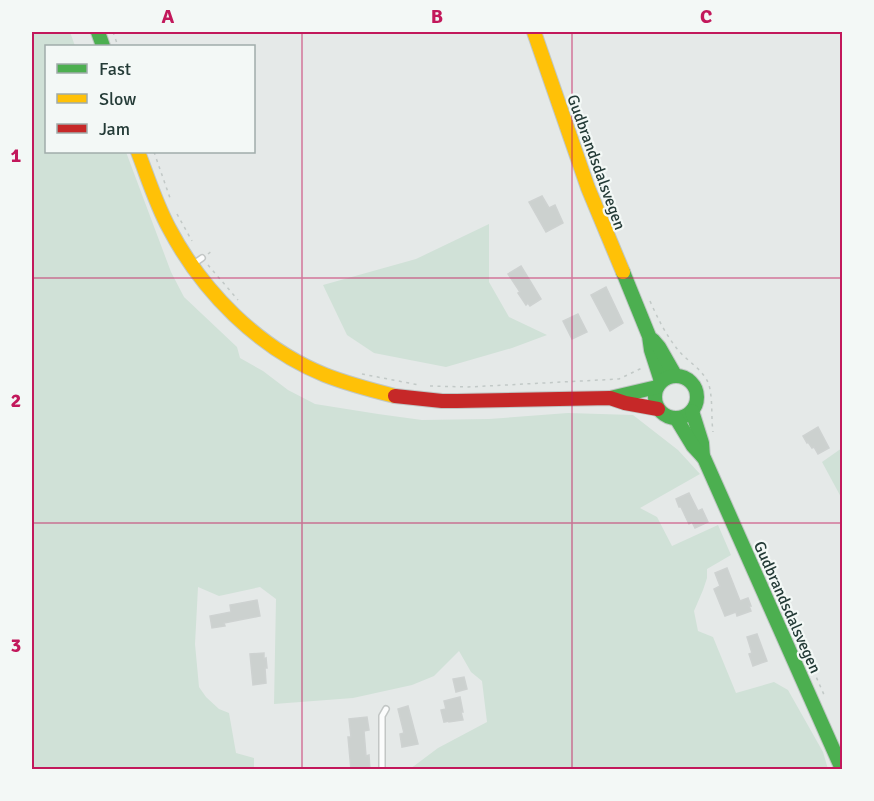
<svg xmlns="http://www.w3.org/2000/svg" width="874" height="801" font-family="Signika,sans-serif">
	<rect width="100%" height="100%" fill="#e5e9e8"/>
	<!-- green -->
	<g fill="#d0e1d7">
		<polygon points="32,32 70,32 75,46 46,46 46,152 126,152 171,272 184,297 237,347 240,358 263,371 288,390 315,404 378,414 422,420 489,419 568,413 633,415 678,450 700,474 640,508 657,517 672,546 718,525 731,555 707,569 707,578 703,590 694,611 698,631 713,637 736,693 774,682 788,690 823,752 828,769 410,769 438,748 487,722 482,681 471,672 459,651 434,676 412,685 353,698 274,704 276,599 260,587 219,596 198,587 195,644 199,687 206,697 219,709 229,713 236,753 254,758 254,769 32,769"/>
		<polygon points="489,224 489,282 509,317 547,335 512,348 446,367 374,353 347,335 323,285 416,259"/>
		<polygon points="842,448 842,499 822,462"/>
	</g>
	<!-- building -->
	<g fill="#ccd1cf" stroke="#ced2d1" stroke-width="1.5">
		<polygon points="542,196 549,208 555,205 563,223 546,232 529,202"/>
		<polygon points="521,266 541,299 530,306 528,303 526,305 518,293 520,292 508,274"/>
		<polygon points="606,287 623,323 610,331 591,295"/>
		<polygon points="578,314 587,332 572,339 563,321"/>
		<polygon points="818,427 829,448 818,454 814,447 812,448 808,442 807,443 803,436"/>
		<polygon points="689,493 698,511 702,509 708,522 695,528 692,522 689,524 681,507 679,507 676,499"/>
		<polygon points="727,568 740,601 748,598 751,606 749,606 751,611 737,616 736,612 725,616 714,589 720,586 715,573"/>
		<polygon points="257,600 260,616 224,623 225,626 212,628 210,616 231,612 230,605"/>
		<polygon points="757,634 767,661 753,666 749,654 752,653 747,637"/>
		<polygon points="264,653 264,659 266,658 267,668 265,668 266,683 253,685 250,654"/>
		<polygon points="464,677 467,689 456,692 453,679"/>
		<polygon points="460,697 463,712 461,712 463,720 449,722 449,721 444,722 441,710 446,709 444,701"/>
		<polygon points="408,706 418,744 402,747 400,734 404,733 398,709"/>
		<polygon points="367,717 369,730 364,731 366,756 369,755 370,770 351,770 348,737 351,737 349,719"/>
	</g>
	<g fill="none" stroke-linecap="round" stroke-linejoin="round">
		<!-- lane casing -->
		<g stroke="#c2c6c5" stroke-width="8">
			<g id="lane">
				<polyline points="192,265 202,258"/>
				<polyline points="382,770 382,716 386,709"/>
			</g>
		</g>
		<!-- fast casing -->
		<g stroke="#c0c7c5" stroke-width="16">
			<g id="fast">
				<polyline points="98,32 103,46"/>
				<polyline points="623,272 649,336 651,350 661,381"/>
				<polyline points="653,340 659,347 675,375"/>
				<circle cx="676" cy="397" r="21"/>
				<polyline points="610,398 657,387"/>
				<polyline points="692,411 702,443 703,457"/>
				<polyline points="676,418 693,446 704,458 842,769"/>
			</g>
		</g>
		<!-- slow casing -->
		<g stroke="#c0c7c5" stroke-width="16">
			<g id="slow">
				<polyline points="534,32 588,188 623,272"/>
				<path d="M138,152C148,178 156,204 169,228C202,291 258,348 325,375C348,384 371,390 395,396"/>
			</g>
		</g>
		<!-- jam casing -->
		<g stroke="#c0c7c5" stroke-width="16">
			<polyline id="jam" points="395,396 442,401 457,401 610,398 625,403 658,409"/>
		</g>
		<!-- path -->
		<g stroke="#c2c9c7" stroke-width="1.5" stroke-dasharray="3 4.5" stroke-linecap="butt">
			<polyline points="113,32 118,46"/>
			<polyline points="154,152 170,198"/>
			<polyline points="177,214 192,241"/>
			<polyline points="208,254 213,250"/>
			<polyline points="208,265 238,300"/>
			<path d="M650,301C658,319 666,335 678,350C688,362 704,370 709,385C713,400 711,417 713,432"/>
			<polyline points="362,374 419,385"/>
			<polyline points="430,386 468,387 619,379 644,367"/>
			<polyline points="765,561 825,697"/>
		</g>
		<!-- lane -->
		<use href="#lane" stroke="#fbfcfc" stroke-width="5"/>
		<!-- fast -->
		<use href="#fast" stroke="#4caf50" stroke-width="14"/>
		<!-- slow -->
		<use href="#slow" stroke="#ffc107" stroke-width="14"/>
		<!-- jam -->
		<use href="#jam" stroke="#c62828" stroke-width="14"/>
	</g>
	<!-- grid -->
	<path fill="none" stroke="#c2185b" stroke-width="1.5" stroke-opacity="0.55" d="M302,32V770M572,32V770M32,278H842M32,523H842"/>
	<g text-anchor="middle" stroke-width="4.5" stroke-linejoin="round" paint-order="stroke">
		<!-- street labels -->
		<g font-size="16" fill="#243b37" stroke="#f3f8f6">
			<text transform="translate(597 162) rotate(70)" y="6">Gudbrandsdalsvegen</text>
			<text transform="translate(788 607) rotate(66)" y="6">Gudbrandsdalsvegen</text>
		</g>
	</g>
	<!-- border -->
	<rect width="874" height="801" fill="none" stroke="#f3f8f6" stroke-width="66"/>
	<!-- legend -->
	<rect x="45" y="45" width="210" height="108" fill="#f3f8f6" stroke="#a0acaa" stroke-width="1.5"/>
	<rect x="57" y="64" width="30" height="9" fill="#4caf50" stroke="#a0acaa" stroke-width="1.5"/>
	<text x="99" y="75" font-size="18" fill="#243b37">Fast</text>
	<rect x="57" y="94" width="30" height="9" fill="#ffc107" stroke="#a0acaa" stroke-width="1.5"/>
	<text x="99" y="105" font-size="18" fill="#243b37">Slow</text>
	<rect x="57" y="124" width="30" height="9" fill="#c62828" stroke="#a0acaa" stroke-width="1.5"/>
	<text x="99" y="135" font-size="18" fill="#243b37">Jam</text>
	<rect x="33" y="33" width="808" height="735" fill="none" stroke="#c2185b" stroke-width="2"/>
	<g font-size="20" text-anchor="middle" font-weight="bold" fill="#c2185b">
		<text x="168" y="23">A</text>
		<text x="437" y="23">B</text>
		<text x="706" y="23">C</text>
		<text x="16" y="162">1</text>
		<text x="16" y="407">2</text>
		<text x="16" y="652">3</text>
	</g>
</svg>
